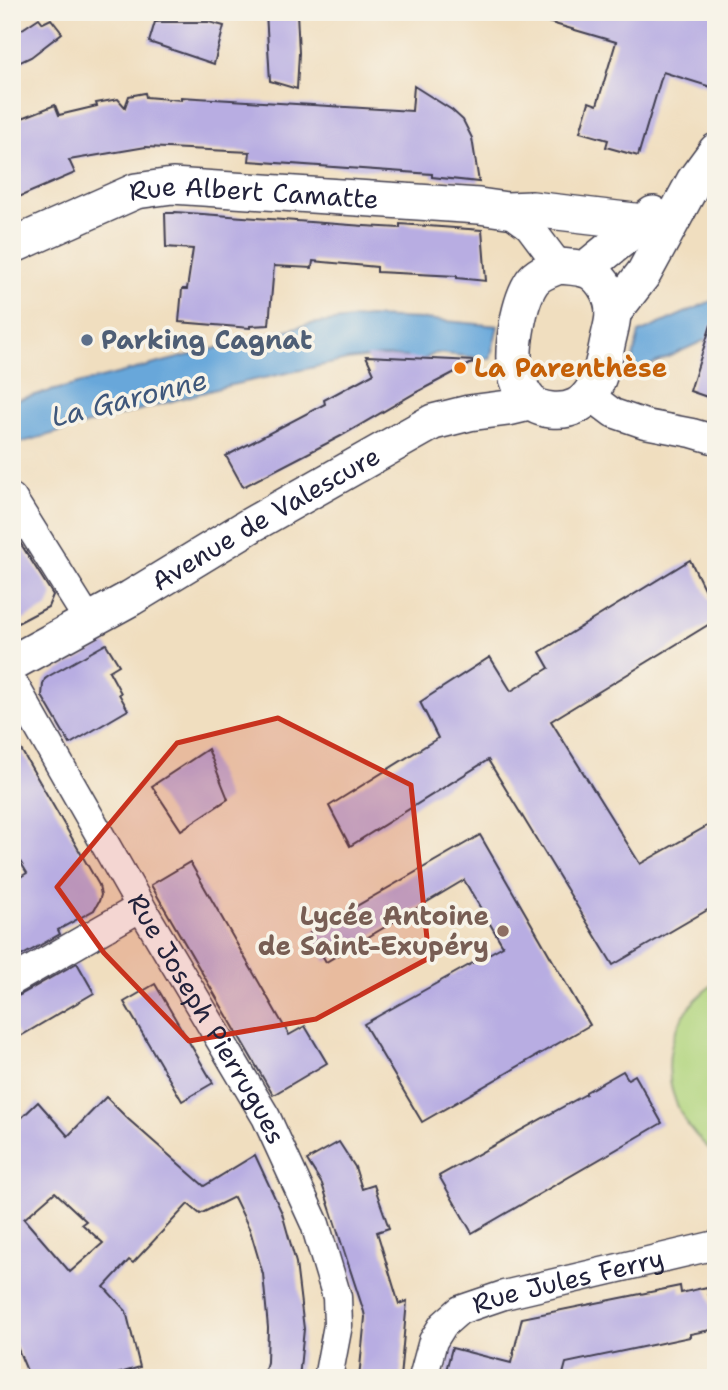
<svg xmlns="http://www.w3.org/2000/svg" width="728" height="1390" font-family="'Shantell Sans',sans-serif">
	<rect width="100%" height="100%" fill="#f7f3e8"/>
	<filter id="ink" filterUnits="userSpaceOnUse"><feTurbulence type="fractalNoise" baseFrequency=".0143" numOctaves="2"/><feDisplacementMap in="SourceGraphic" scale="14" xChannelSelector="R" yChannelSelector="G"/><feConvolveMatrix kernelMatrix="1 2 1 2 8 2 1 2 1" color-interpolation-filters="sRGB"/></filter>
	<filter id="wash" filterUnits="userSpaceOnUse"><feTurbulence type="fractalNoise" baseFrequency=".00686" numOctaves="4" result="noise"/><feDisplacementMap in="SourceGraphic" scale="28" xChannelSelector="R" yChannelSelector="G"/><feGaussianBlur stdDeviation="1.57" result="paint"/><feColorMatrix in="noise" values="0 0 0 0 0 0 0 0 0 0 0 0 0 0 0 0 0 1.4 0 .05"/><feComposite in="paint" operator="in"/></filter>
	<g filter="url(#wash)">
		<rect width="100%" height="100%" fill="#f0debf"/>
		<!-- green -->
		<path fill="#b0d47c" stroke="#697b5c" stroke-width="2" d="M716,982V1154C655,1108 652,1027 716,982Z"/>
		<!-- water -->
		<g fill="#68a7da" stroke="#45648a" stroke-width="2">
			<polygon points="716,299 716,335 629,375 639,333"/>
			<polygon points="368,317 424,319 498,326 490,359 436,353 412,365 406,357 381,356 347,360 227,386 12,445 12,401 294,328 310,324"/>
		</g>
		<g id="blocks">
			<!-- building -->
			<g fill="#b8ade2" fill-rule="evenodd">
				<polygon points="266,12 297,12 299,53 297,89 270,81"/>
				<polygon points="535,12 716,12 716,71 711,87 663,72 638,156 606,147 608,140 580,132 589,102 597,105 616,42 534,18"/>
				<polygon points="39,18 43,23 51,19 62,33 31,57 12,66 12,36"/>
				<polygon points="155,22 209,22 224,26 214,64 149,42"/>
				<polygon points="414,86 452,110 463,120 472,138 479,182 432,177 432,174 249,161 250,152 146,147 69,160 75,173 12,200 12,122 55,105 59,115 97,106 96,103 118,99 125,107 129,96 145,93 146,97 181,100 181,97 412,111"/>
				<polygon points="175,212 364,226 400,228 400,224 482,230 486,281 457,278 457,276 377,272 377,267 313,261 312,268 274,266 269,325 250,326 250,328 179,322 182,289 187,289 193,249 166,247 165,213 174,213"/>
				<polygon points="711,325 716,326 716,400 690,391"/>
				<polygon points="366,356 476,361 417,392 341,436 243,487 226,456 325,404 324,400 374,373"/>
				<polygon points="12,530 53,595 48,607 12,626"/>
				<polygon points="690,560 716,613 716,620 551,721 640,864 716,821 716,905 613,965 488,760 350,846 329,806 438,738 420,702 490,657 511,691 549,668 540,652"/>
				<polygon points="106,644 119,665 109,671 121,693 119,694 128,710 70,744 42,696 43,684 45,679 49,676"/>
				<polygon points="12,734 99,885 101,895 99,901 94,910 58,930 60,934 21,956 12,940 12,882 27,873 12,848"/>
				<polygon points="208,749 228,799 181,830 152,786"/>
				<polygon points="480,835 590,1025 422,1122 364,1024 503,946 464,880 326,962 310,933"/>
				<polygon points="190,862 289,1035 305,1026 327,1063 273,1095 151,885"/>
				<polygon points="77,963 94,993 19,1037 12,1025 12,998 20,995"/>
				<polygon points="155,984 213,1083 182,1101 124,1002"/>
				<polygon points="623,1071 628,1079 635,1075 662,1123 472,1233 439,1176 586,1094 586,1092"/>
				<path d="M106,1097L128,1119L204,1186L255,1155L282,1213L296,1263L304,1329L299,1378H263L267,1362L268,1328L263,1274L250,1230L234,1197L200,1214L188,1204L133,1263L129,1260L104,1287L126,1311L140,1367L104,1378H30L12,1335V1127L38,1102L68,1136ZM55,1192L86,1221L82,1224L103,1243L70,1272L24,1219Z"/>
				<polygon points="339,1142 355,1167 362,1189 374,1185 389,1228 377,1232 399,1304 407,1301 400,1378 359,1378 365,1317 364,1312 322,1184 307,1160"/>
				<polygon points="680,1286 681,1293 707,1287 716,1329 690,1334 690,1337 566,1363 562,1378 444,1378 452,1348 511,1363 522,1318"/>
			</g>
		</g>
	</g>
	<g filter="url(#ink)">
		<use href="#blocks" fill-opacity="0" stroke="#413e4f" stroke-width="2"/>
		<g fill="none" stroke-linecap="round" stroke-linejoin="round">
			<!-- minor casing -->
			<g stroke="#413e4f" stroke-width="31">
				<g id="minor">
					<polyline points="507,210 529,226 559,266"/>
					<polyline points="589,395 613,413 645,424 692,433 716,440"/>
					<polyline points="12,498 89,621"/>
					<path id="s1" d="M12,681L141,907L266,1117L315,1224L337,1297L338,1325L328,1378"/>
					<polyline points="12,981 141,907"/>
					<path id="s2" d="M423,1378L433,1341L443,1325L460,1310L504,1295L716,1245"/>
				</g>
			</g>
			<!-- major casing -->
			<g stroke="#413e4f" stroke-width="38">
				<g id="major">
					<path id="s3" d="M12,246L136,191L172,186L479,206L507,210L532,209L643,222"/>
					<path d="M559,266C569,267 582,267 591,272C604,280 613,298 613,313C613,323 609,335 607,345C601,377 592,414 551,410C540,409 531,405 525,395C520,387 517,380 515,371C511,348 519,301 532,282C538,273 550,270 559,266Z"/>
					<polyline points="585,269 653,214"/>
					<polyline points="613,313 644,273 694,181 716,151"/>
					<path id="s4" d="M12,663L131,598L251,525L433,422L469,413L508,408L529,403"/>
				</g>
			</g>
			<!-- minor -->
			<use href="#minor" stroke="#fff" stroke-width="28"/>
			<!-- major -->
			<use href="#major" stroke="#fff" stroke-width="35"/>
		</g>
	</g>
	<!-- marked area -->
	<path fill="#c8321e" fill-opacity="0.2" stroke="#c8321e" stroke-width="5" stroke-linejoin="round" d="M278,718L411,785L429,958L316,1019L189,1041L104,953L57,887L177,743Z"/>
	<!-- markers -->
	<circle fill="#5c6f8a" stroke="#f7f3e8" stroke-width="2.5" cx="87" cy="340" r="7"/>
	<circle fill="#e8710a" stroke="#f7f3e8" stroke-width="2.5" cx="460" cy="368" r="7"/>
	<circle fill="#8d6e63" stroke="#f7f3e8" stroke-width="2.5" cx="503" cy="931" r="7"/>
	<g text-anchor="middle" stroke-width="7" stroke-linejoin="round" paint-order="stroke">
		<!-- street labels -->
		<g font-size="26" fill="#22223b" stroke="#f7f3e8">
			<text dy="9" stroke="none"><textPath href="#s3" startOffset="254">Rue Albert Camatte</textPath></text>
			<text dy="9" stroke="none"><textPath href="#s4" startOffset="292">Avenue de Valescure</textPath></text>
			<text dy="9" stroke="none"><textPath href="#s1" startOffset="390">Rue Joseph Pierrugues</textPath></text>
			<text dy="9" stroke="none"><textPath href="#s2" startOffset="192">Rue Jules Ferry</textPath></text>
		</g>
		<!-- service labels -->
		<g font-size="26" font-weight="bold" fill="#4e5e75" stroke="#f7f3e8" text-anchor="start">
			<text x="101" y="349">Parking Cagnat</text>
		</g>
		<!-- food labels -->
		<g font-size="26" font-weight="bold" fill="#c56008" stroke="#f7f3e8" text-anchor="start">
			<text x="474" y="377">La Parenthèse</text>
		</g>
		<!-- education labels -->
		<g font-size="26" font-weight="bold" fill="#785e54" stroke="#f7f3e8" text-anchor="end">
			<text x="489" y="925">Lycée Antoine<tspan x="489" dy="30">de Saint-Exupéry</tspan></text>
		</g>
		<!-- water labels -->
		<g font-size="28" font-style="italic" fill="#3e577b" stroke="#f7f3e8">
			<text transform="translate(129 398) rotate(-14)" y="10">La Garonne</text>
		</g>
	</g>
	<!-- margin -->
	<rect width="728" height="1390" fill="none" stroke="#f7f3e8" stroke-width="42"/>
</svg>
